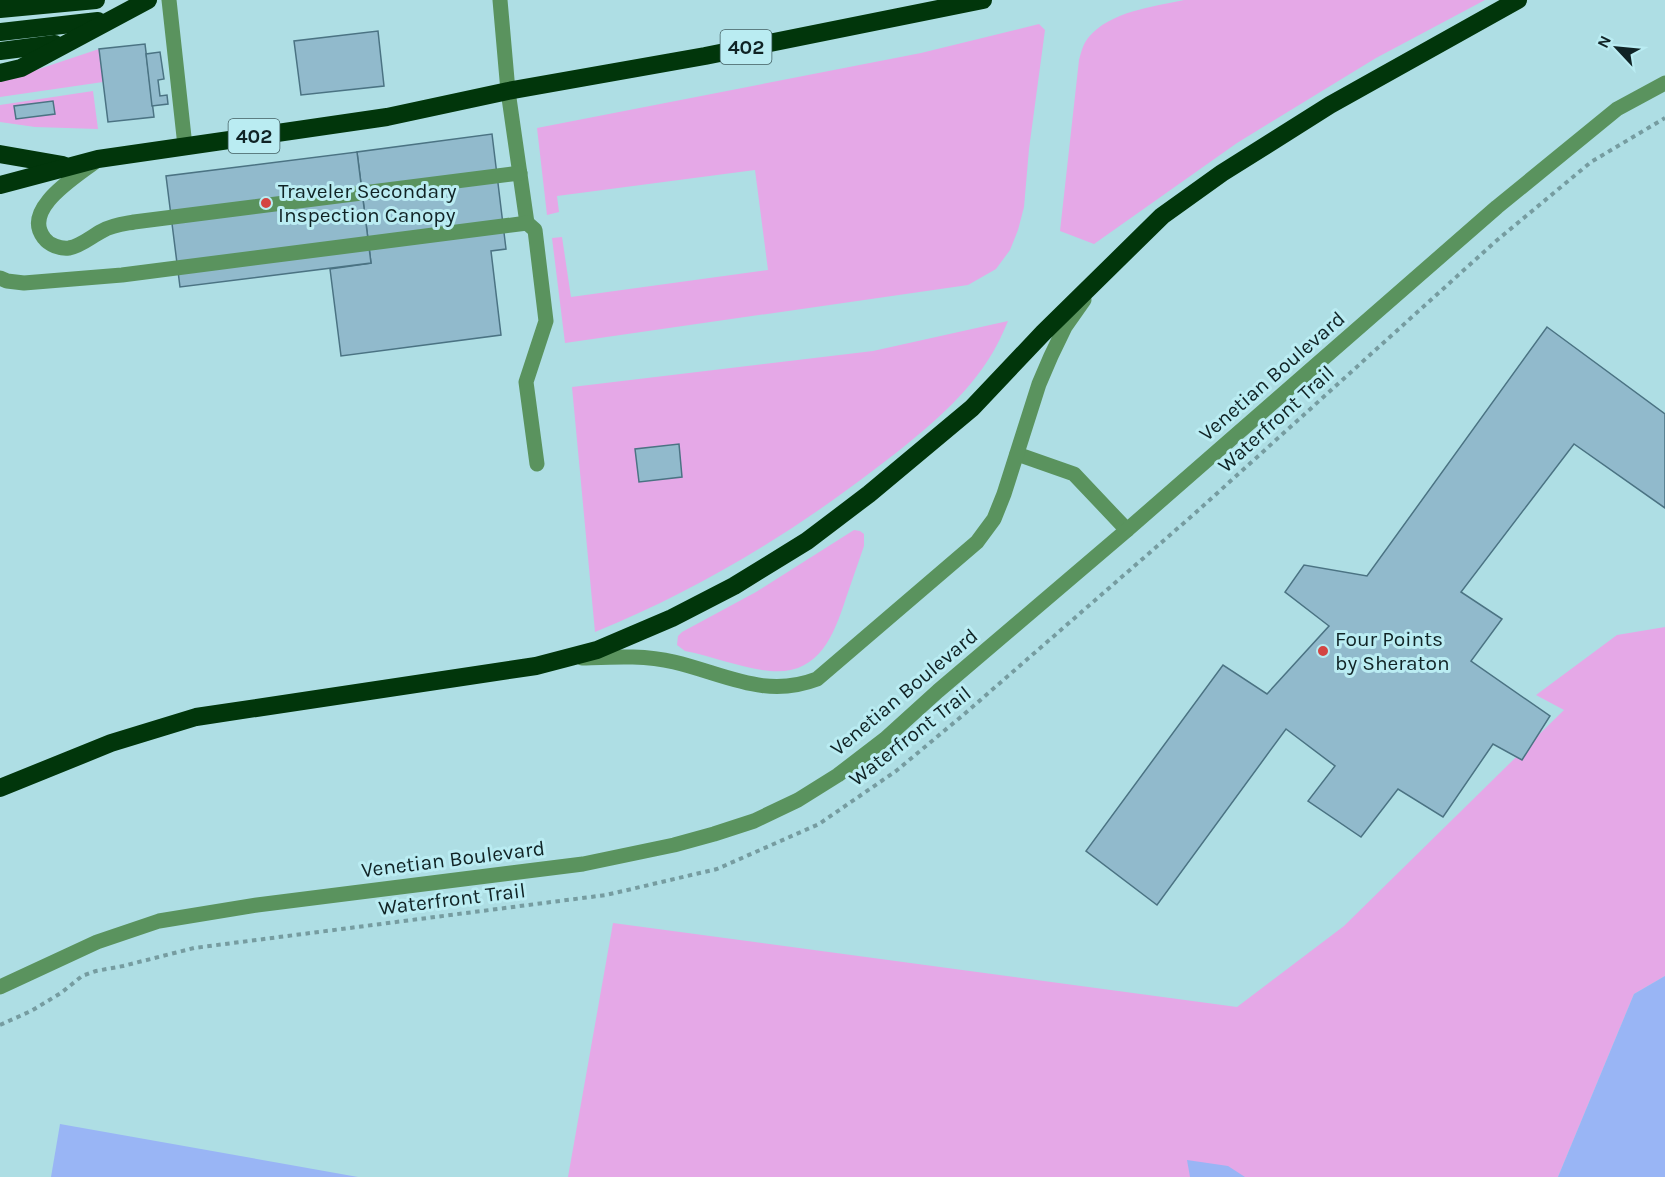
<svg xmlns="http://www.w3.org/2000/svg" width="1665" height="1177" font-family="Karla,sans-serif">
	<rect width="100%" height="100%" fill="#aedee4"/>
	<!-- green -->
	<g fill="#e5a8e7">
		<path d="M1184,0H1485L1376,58L1237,143L1094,244L1060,231L1079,60C1081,53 1083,44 1088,38C1110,11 1153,7 1184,0Z"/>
		<polygon points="1039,24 1045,30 1029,149 1024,207 1018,230 1010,250 996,269 968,285 565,343 552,238 562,237 571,297 768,270 755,170 557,196 559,212 547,215 537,128 921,53"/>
		<polygon points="99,49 103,82 0,97 0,82"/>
		<polygon points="93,91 98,129 35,127 0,122 0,105"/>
		<path d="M1008,321C1001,338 993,354 982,369C955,407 912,441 875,469C789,535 696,591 595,632L572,387L873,351Z"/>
		<path d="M854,530L860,531L864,534V546C858,563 852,581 846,598C832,641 816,679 762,670C736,666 711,656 685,651L677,645L678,636L682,632L756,592Z"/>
		<polygon points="1665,627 1665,976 1634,994 1558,1177 568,1177 613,923 1237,1007 1344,926 1564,710 1536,695 1617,635"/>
	</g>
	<!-- water -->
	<g fill="#99b5f5">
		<polygon points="1665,976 1665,1177 1558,1177 1634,994"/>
		<polygon points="60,1124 358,1177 51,1177"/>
		<polygon points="1187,1160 1228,1166 1245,1177 1190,1177"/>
	</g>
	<!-- building -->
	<g fill="#91bacc" stroke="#4b7383" stroke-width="1.5">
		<polygon points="378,31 384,86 301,95 294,41"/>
		<polygon points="145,44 154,117 108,122 99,49"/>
		<polygon points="160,52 164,79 158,80 160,96 167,95 168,104 152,106 146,54"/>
		<polygon points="53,101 55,114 16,119 14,106"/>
		<polygon points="492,134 506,249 491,251 501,335 341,356 330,269 371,263 357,152"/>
		<polygon points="357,152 371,263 180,287 166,176"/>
		<polygon points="1547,327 1665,414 1665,508 1574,444 1461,592 1502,619 1471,661 1550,716 1522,760 1493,744 1443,817 1398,789 1361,837 1308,801 1335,766 1286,729 1157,905 1086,851 1223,665 1267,694 1329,626 1285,592 1304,565 1367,576"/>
		<polygon points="679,444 682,477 639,482 635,449"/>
	</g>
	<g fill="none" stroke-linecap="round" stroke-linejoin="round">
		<!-- path -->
		<polyline stroke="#769ca0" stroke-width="4" stroke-dasharray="4.5 4.5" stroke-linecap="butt" points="0,1025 31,1011 61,993 82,976 96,971 123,966 194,948 606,895 717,869 819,824 896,771 962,716 1193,515 1496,241 1591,162 1665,118"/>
		<!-- minor -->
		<g stroke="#5a935e" stroke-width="15">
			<polyline points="169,0 185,146"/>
			<polyline points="500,0 508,91 527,223"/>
			<path d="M96,161C77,176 21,209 44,238C49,245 60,249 69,248C81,246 92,236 102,231C112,225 123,224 134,222L520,173"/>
			<polyline points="0,278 7,281 24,283 122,275 527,223 535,230 546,321 526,382 537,464"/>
			<polyline points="1017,454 1074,474 1127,530"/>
			<path d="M582,658C613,657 644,655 674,662C725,674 765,699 817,679L977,542L994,519L1004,494L1039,384L1051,356L1065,327L1084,300"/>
			<polyline points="0,987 97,942 159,921 257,905 583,864 674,845 714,834 754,821 798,800 838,775 885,739 938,691 1127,530 1497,207 1617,109 1665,83"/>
		</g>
		<!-- highway -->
		<g stroke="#01360b" stroke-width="18">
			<polyline points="0,9 96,0"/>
			<polyline points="0,32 98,21"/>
			<polyline points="0,51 55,44"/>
			<polyline points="0,73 21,68 148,0"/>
			<polyline points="0,154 63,165"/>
			<polyline points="0,185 98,159 387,117 508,91 705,56 983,0"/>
			<polyline points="0,788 111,743 196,717 536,666 597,650 672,618 734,586 807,541 869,494 972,408 1043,333 1162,216 1222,173 1330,105 1518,0"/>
		</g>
	</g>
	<!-- markers -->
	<g fill="#d44542" stroke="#baecf2" stroke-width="2">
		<circle cx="266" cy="203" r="6"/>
		<circle cx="1323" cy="651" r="6"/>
	</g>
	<g text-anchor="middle" stroke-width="6" stroke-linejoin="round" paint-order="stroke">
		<!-- shield labels -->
		<g fill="#baecf2" stroke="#435f62" stroke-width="1.5">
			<rect x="720.5" y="30" width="51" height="34" rx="4.5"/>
			<rect x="228.5" y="119" width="51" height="34" rx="4.5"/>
		</g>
		<g font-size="20" font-weight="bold" fill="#102325">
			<text x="746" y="54">402</text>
			<text x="254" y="143">402</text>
		</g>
		<!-- poi labels -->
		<g font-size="21" fill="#102325" stroke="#baecf2" text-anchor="start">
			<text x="278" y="198">Traveler Secondary<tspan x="278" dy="24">Inspection Canopy</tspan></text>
			<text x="1335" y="646">Four Points<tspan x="1335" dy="24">by Sheraton</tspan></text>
		</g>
		<!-- street labels -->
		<g font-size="21" fill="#102325" stroke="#baecf2">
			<text transform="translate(1272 376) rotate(-41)" y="7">Venetian Boulevard</text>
			<text transform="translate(1276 419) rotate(-42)" y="7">Waterfront Trail</text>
			<text transform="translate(904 692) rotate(-40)" y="7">Venetian Boulevard</text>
			<text transform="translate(910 736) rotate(-38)" y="7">Waterfront Trail</text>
			<text transform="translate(453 859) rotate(-7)" y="7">Venetian Boulevard</text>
			<text transform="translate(452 899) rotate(-7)" y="7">Waterfront Trail</text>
		</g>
	</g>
	<!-- north arrow -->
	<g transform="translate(1617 48) rotate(296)" stroke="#baecf2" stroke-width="4.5" paint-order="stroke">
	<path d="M0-4.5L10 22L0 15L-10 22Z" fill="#102325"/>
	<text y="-9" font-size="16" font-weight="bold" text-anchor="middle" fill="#102325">N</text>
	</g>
</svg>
